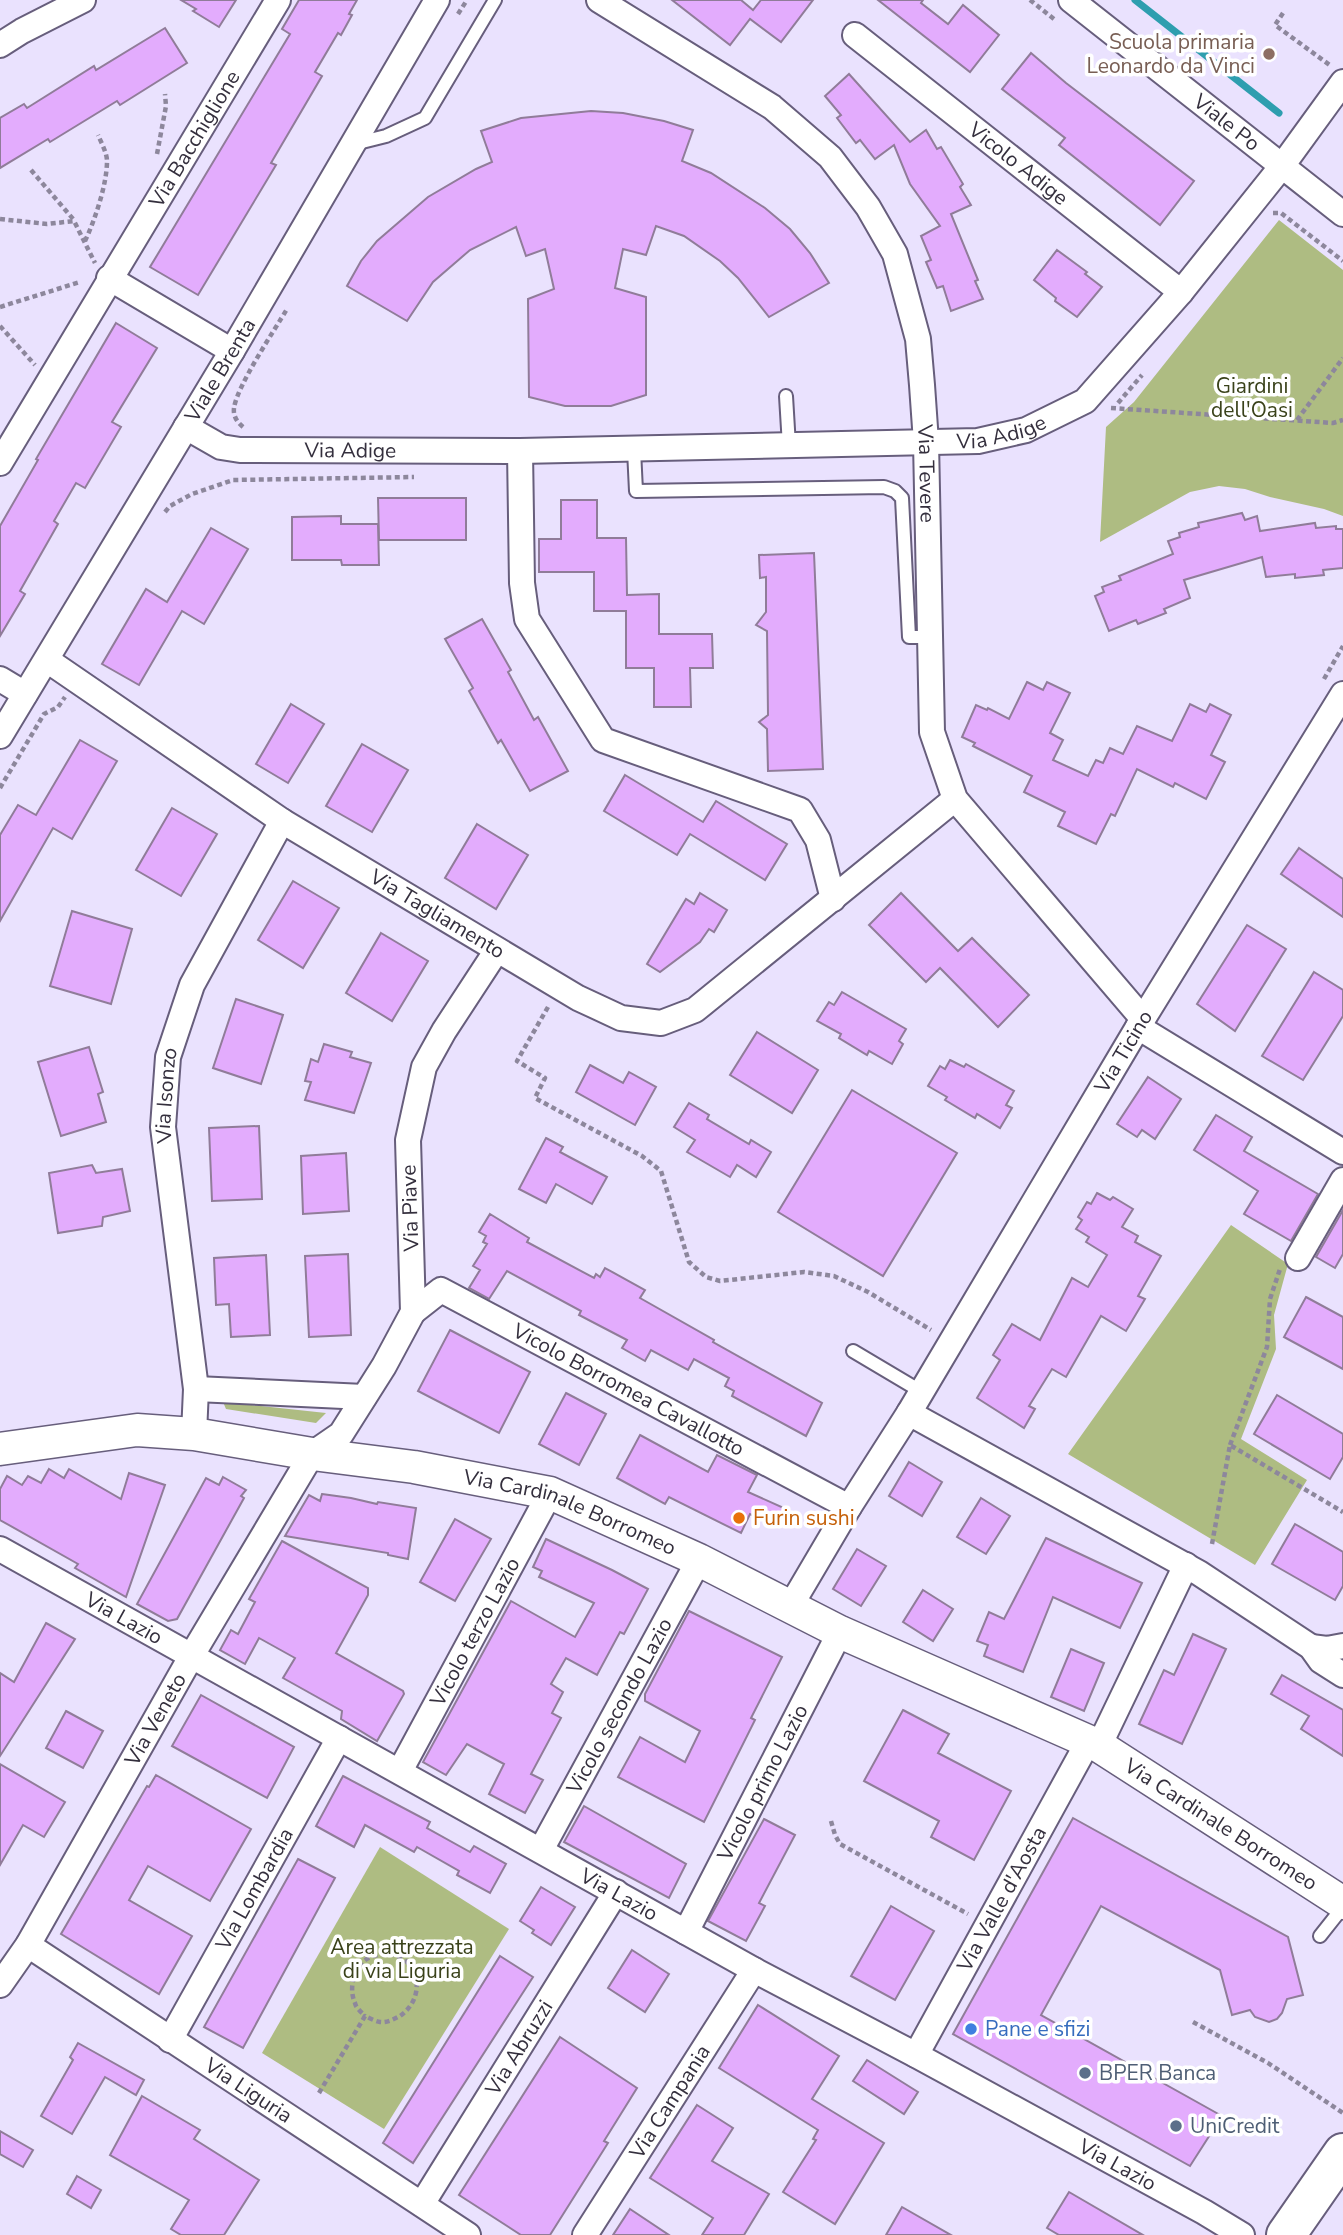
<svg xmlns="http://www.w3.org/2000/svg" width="1343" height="2235" font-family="'Nunito Sans',sans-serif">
	<rect width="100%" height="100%" fill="#eae2fe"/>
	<!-- green -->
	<g fill="#aebc82">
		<polygon points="1279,220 1343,270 1343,516 1324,509 1270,497 1245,489 1219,486 1190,492 1100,542 1106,427 1134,402"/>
		<polygon points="1231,1225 1288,1264 1274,1315 1276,1349 1241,1439 1307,1480 1255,1565 1068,1454"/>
		<polygon points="223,1402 326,1413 316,1423 226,1409"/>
		<polygon points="380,1847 509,1929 384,2129 262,2053"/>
	</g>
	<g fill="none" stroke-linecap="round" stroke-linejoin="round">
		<!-- stream -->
		<polyline stroke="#2e9eaf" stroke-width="7" points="1135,0 1279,113"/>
	</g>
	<!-- building -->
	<g fill="#e3acfd" stroke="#907c99" stroke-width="2">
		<polygon points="181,0 236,0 219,27 193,11 196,9"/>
		<polygon points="299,0 357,0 349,14 352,15 341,35 338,33 315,72 322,76 271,163 276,165 198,295 150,267 290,34 282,29"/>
		<polygon points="672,0 741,0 753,10 761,0 813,0 781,42 750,19 730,45"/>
		<polygon points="878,0 923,0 921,3 948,24 963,5 999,35 970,72"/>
		<polygon points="165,28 187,63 120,105 117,101 50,142 48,139 0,168 0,118 24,104 27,108 94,66 96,70"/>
		<polygon points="1031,53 1066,83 1194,181 1160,225 1059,145 1065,138 1002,89"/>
		<polygon points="849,74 910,142 926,130 937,149 941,147 963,184 960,187 971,205 951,214 978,280 975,281 983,299 951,311 943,286 937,288 926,262 931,260 921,236 940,226 910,184 894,145 875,159 860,140 856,143 837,118 841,115 825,96"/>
		<polygon points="591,111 623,113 664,121 693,130 682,161 711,173 765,208 790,229 810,253 829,283 769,317 738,278 720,261 684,236 656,226 646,255 623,249 615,288 646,297 646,395 611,406 565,406 529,397 528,299 554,289 545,249 526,256 516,227 470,250 433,282 407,321 347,286 361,261 377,241 428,197 476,169 492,162 481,131 521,118"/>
		<polygon points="1057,250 1087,272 1085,274 1102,287 1077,317 1055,301 1056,298 1034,280"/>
		<polygon points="116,323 157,348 112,422 121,427 85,488 76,483 54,521 58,524 20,591 25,594 0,636 0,526 38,460 36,459"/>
		<polygon points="378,498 466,498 466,540 379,540"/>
		<polygon points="561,500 597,500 597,538 626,538 627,595 659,594 659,634 712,634 713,668 690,668 691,707 654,707 654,668 626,668 626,611 594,611 594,572 539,572 539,539 561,539"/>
		<polygon points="1242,513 1245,520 1257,516 1260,531 1315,523 1316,528 1336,526 1336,529 1343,529 1343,568 1323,570 1324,575 1295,578 1295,574 1266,577 1262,557 1184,580 1190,598 1164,609 1166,613 1138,624 1136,620 1109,631 1095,596 1104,592 1102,587 1121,580 1119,576 1173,554 1168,541 1180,537 1179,533 1199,527 1198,523"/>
		<polygon points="341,516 341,524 378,524 379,565 342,565 341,560 292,560 292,517"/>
		<polygon points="211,528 248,549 204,624 182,611 139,685 102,664 146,589 167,602"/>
		<polygon points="814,553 823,769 768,771 767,729 759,722 768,715 767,631 756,625 766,612 766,577 760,578 759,555"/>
		<polygon points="482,619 511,670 508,672 534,720 538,717 568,771 530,791 501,740 498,743 469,691 473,688 445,639"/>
		<polygon points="1027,682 1043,690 1047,682 1070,693 1050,733 1063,740 1053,760 1088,776 1096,760 1103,763 1110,748 1123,754 1137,726 1172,741 1190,704 1206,712 1210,704 1231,715 1211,755 1225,762 1206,799 1175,783 1173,787 1137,769 1115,816 1111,814 1096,844 1058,826 1065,812 1024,792 1032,776 973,746 975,743 962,737 976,705 987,710 988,708 1009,719"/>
		<polygon points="291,704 324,724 288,783 256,764"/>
		<polygon points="80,740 117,761 72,839 53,828 0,921 0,835 18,805 36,815"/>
		<polygon points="362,744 408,770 372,832 326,806"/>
		<polygon points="625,775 703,822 716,801 787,844 765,880 690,834 677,855 604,811"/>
		<polygon points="172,808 217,834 181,896 136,870"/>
		<polygon points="477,824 528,855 496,909 445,878"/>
		<polygon points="1299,848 1343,879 1343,917 1281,874"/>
		<polygon points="293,881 339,908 303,968 258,940"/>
		<polygon points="700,893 727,910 714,932 709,929 700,942 660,972 647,964 686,899 694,904"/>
		<polygon points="901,893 958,951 972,938 1029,995 998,1027 940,968 926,982 869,925"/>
		<polygon points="72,911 132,929 111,1004 50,986"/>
		<polygon points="1247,925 1286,949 1235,1031 1197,1004"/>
		<polygon points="381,933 428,961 392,1021 346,993"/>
		<polygon points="1314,972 1343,990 1343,1016 1303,1080 1262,1056"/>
		<polygon points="842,992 906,1029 899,1041 903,1044 892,1064 869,1051 867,1055 839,1038 841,1034 817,1021 829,1002 834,1005"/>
		<polygon points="236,999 283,1015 261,1084 213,1068"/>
		<polygon points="757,1032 818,1070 792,1113 730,1075"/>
		<polygon points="324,1044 352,1052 350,1057 371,1063 354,1113 305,1100 311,1082 305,1081 311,1059 318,1062"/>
		<polygon points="89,1047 103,1092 98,1094 106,1122 61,1136 38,1062"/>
		<polygon points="950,1060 964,1067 966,1064 1014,1091 1006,1105 1012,1108 1000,1128 977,1114 975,1118 945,1100 947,1097 928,1086 940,1066 945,1069"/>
		<polygon points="590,1065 623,1083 629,1072 656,1087 635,1125 576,1092"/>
		<polygon points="1148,1077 1181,1099 1155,1139 1142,1130 1137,1137 1117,1124"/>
		<polygon points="852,1090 957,1153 883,1276 778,1212"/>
		<polygon points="689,1103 709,1115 707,1119 749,1144 751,1140 771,1152 756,1177 737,1165 730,1177 687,1152 695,1140 674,1127"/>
		<polygon points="1216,1115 1252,1137 1244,1151 1318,1194 1291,1241 1244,1214 1258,1191 1194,1150"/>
		<polygon points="259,1126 262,1199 212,1201 209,1128"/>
		<polygon points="546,1138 563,1147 560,1152 607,1177 592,1204 556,1184 546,1203 519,1189"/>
		<polygon points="346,1153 349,1211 303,1214 301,1156"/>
		<polygon points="92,1165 96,1173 122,1169 130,1211 103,1217 102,1226 58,1233 49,1173"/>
		<polygon points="1097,1193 1110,1200 1113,1197 1133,1209 1122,1227 1138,1236 1135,1242 1161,1256 1138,1296 1145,1299 1126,1331 1101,1316 1066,1377 1052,1369 1029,1406 1035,1409 1024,1428 977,1398 1000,1360 993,1355 1012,1324 1040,1340 1072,1278 1088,1287 1107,1255 1086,1242 1089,1237 1076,1229 1082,1220 1078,1217 1087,1202 1091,1204"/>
		<polygon points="1343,1210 1343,1254 1335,1268 1316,1257"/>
		<polygon points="490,1214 529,1238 527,1242 594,1278 596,1274 600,1277 605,1268 645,1290 640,1298 714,1340 713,1342 822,1403 806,1436 732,1396 734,1391 725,1386 729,1378 694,1359 688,1370 651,1350 645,1361 622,1348 627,1340 579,1315 581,1311 507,1271 489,1299 469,1288 480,1270 473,1266 487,1244 483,1242 486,1236 479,1232"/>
		<polygon points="348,1254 351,1335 309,1337 305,1256"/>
		<polygon points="266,1255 270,1335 231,1337 229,1304 216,1305 214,1258"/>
		<polygon points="1306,1297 1343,1317 1343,1369 1284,1337"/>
		<polygon points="450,1330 530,1372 499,1433 418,1391"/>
		<polygon points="566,1393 606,1414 579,1465 539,1444"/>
		<polygon points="1277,1395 1343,1434 1343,1457 1330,1479 1254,1434"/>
		<polygon points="640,1435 708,1472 717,1455 757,1475 748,1492 786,1509 777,1527 750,1514 741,1533 669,1497 665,1504 617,1478"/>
		<polygon points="909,1462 942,1482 922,1516 889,1496"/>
		<polygon points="49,1469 64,1478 69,1469 121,1499 129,1473 165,1485 126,1597 75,1568 78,1564 0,1520 0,1489 7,1476 22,1485 28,1476 41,1483"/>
		<polygon points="223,1477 246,1490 241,1496 244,1498 177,1619 168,1621 137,1604 206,1478 219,1485"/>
		<polygon points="322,1494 351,1498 377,1504 378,1502 416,1508 408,1559 388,1555 388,1553 285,1536 309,1495 320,1501"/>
		<polygon points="981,1498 1010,1516 986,1554 957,1537"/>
		<polygon points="455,1519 491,1539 455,1601 420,1582"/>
		<polygon points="1295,1524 1343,1552 1343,1586 1335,1600 1272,1564"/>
		<polygon points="1046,1538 1142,1583 1120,1628 1053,1597 1023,1672 984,1656 988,1645 977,1641 989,1612 1004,1619"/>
		<polygon points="546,1539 612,1570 648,1589 624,1634 620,1632 597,1675 566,1658 551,1684 563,1692 552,1713 561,1718 531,1774 543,1780 525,1813 489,1794 504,1764 467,1744 446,1775 423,1762 511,1601 575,1637 594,1603 539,1577 542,1571 533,1567"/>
		<polygon points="282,1541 368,1588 368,1595 336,1653 403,1691 404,1694 377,1741 341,1719 342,1711 283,1678 295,1658 259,1638 245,1664 220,1650 231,1630 238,1634 255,1602 249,1599"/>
		<polygon points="857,1549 886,1566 861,1606 833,1589"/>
		<polygon points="923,1590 953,1609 933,1641 903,1622"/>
		<polygon points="689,1611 782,1657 751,1718 755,1720 704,1822 618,1777 640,1737 685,1762 700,1731 645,1701 645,1694"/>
		<polygon points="46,1623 75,1639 0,1756 0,1673 14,1682"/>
		<polygon points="1193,1634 1226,1649 1182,1744 1139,1724 1164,1670 1174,1675"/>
		<polygon points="1071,1649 1104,1663 1084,1711 1051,1697"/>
		<polygon points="1282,1675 1343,1710 1343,1756 1301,1729 1309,1716 1271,1694"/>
		<polygon points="201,1695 294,1747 267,1798 172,1746"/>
		<polygon points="903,1710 949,1734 938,1753 1011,1791 974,1860 931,1837 939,1821 864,1781"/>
		<polygon points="66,1711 103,1731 83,1768 46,1748"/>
		<polygon points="0,1764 65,1802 44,1837 23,1825 0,1865"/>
		<polygon points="156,1775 251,1829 210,1901 148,1866 129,1900 192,1936 159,1994 61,1934 147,1786 149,1787"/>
		<polygon points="343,1776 430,1822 427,1828 470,1852 474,1846 506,1864 490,1893 457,1875 459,1871 417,1847 414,1852 365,1825 354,1847 316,1826"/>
		<polygon points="584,1806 686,1864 669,1898 564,1842"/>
		<polygon points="1073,1818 1288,1937 1303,1995 1287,1999 1282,2013 1277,2019 1269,2022 1255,2017 1250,2010 1232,2015 1220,1970 1101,1906 1041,2015 1222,2116 1190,2166 953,2034"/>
		<polygon points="764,1819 795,1835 759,1903 765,1906 746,1941 708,1921"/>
		<polygon points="298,1859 335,1878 243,2048 204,2027"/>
		<polygon points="541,1887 575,1907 551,1945 532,1933 534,1930 520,1921"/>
		<polygon points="891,1906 934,1931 895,2000 851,1976"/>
		<polygon points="632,1950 669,1974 645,2012 608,1988"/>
		<polygon points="500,1956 533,1977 413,2163 383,2143"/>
		<polygon points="758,2005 839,2056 812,2099 884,2143 835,2224 783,2192 816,2140 813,2139 818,2130 719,2068"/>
		<polygon points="560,2037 637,2088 604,2141 608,2143 550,2235 521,2235 459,2195"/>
		<polygon points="78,2043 144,2080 136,2095 105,2077 72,2134 41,2116 73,2060 70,2057"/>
		<polygon points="867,2060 918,2092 904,2114 853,2081"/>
		<polygon points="142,2096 200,2130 194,2139 259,2180 224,2235 181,2235 171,2229 189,2200 110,2155"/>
		<polygon points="697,2105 733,2128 712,2161 769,2194 744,2235 702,2235 713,2218 650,2178"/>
		<polygon points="0,2131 33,2150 23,2167 0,2154"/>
		<polygon points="77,2176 101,2190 91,2208 67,2194"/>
		<polygon points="1069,2192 1143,2235 1059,2235 1047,2228"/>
		<polygon points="902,2207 951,2235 886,2235"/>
		<polygon points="630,2209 669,2235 613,2235"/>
	</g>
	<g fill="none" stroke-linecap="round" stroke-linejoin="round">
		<!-- service casing -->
		<g stroke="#675e7c" stroke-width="16">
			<g id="service">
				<polyline points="354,144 386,136 425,118 495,0"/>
				<polyline points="786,396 789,446"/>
				<polyline points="634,450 636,491 884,487 895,491 902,498 909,637 929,637"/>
				<polyline points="853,1351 922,1392"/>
				<polyline points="1320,1936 1343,1907"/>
			</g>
		</g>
		<!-- minor casing -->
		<g stroke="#675e7c" stroke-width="28">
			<g id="minor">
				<path id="s1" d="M599,0L772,107L830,157L868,207L895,254L918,339L922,385L926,442L932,732L955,799L1143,1019"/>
				<path id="s2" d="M1071,0L1343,214"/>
				<path id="s3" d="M855,35L1181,292"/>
				<polyline points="0,45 22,31 83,0"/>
				<polyline points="109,278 232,351"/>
				<path id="s4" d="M186,427L221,447L240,450L520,451L978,441L1026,430L1085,401L1181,292L1282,166L1343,82"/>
				<polyline points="520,451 522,583 527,619 603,740 800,810 818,840 833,899"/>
				<path id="s5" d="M0,463L278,0"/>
				<path id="s6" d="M47,660L282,821L578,998L621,1018L661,1023L695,1010L955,799"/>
				<polyline points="0,679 25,694"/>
				<path id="s7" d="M0,736L232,351L437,0"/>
				<polyline points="1138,1027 1343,1152"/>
				<polyline points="1298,1258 1343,1180"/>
				<path id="s8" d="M413,1312L441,1290L849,1507"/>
				<polyline points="196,1389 364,1397"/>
				<polyline points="909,1413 1199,1573 1311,1647 1321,1661 1343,1675"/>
				<path id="s9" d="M194,1434L196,1389L163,1127L168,1057L192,985L282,821"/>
				<path id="s10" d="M0,1549L754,1970L916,2055L1204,2212L1242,2235"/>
				<path id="s11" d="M790,1607L849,1507L909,1413L1138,1027L1343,694"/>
				<polyline points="1311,1647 1327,1649 1343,1646"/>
				<polyline points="1099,1746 1186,1565"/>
				<path id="s12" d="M400,1771L550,1493"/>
				<path id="s13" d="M541,1850L699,1560"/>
				<path id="s14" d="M686,1932L840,1632"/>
				<path id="s15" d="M28,1945L468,2235"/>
				<path id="s16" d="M0,1985L28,1945L192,1655L312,1454L341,1434L384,1366L413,1312L408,1140L424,1067L444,1031L497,950"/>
				<path id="s17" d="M170,2040L339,1738"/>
				<path id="s18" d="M916,2055L1088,1742"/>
				<path id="s19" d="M422,2204L616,1892"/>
				<path id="s20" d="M585,2235L754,1970"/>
			</g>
		</g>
		<!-- tertiary casing -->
		<g stroke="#675e7c" stroke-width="35">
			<g id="tertiary">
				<path id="s21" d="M0,1449L137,1430L194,1434L312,1454L414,1467L550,1493L699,1560L840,1632L1099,1746L1343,1903"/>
			</g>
		</g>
		<!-- primary casing -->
		<g stroke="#675e7c" stroke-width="42">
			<polyline id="primary" points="1286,2235 1343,2153"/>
		</g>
		<!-- path -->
		<g stroke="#8d879c" stroke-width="4.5" stroke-dasharray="5 3.5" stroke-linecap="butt">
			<polyline points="1030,0 1054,19"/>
			<polyline points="1283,13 1275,25 1331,66"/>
			<polyline points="458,14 467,0"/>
			<polyline points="157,154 166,106 165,94"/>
			<polyline points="31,170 74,220"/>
			<polyline points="1273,213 1281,213 1343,261"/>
			<polyline points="0,219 47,224 74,221 95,263"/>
			<path d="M85,241C95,220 107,184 107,161C107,153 101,142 98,135"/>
			<polyline points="0,307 80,282"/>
			<polyline points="0,326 35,365"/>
			<polyline points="1118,403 1142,375"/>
			<polyline points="1111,408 1333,423 1343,420"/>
			<polyline points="1297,420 1343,358"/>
			<path d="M243,427C237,422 233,416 234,408C237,386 274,331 287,309"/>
			<polyline points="165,512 170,506 192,494 233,480 414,477"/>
			<polyline points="1324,679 1343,646"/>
			<polyline points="0,788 44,714 58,707 65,697"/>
			<polyline points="548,1007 517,1061 545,1078 535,1098 642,1156 661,1171 689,1262 706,1277 720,1281 804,1272 834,1276 868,1292 931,1330"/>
			<polyline points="1230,1445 1267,1347 1270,1299 1280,1269"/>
			<polyline points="1212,1544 1230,1445 1343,1512"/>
			<polyline points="831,1821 835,1835 840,1844 968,1914"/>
			<polyline points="1193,2022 1268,2063 1343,2113"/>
			<path d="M319,2093L365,2016C369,2018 375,2021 380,2022C387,2023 394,2019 400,2016C434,1992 412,1941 371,1957C354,1963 348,1988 355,2003C356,2008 361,2012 365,2016"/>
		</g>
		<!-- service -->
		<use href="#service" stroke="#fff" stroke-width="12"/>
		<!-- minor -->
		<use href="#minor" stroke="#fff" stroke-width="24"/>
		<!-- tertiary -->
		<use href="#tertiary" stroke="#fff" stroke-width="32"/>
		<!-- primary -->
		<use href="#primary" stroke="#fff" stroke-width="38"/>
	</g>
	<!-- markers -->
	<circle fill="#8d6e63" stroke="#fff" stroke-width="2.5" cx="1269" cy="54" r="7"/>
	<circle fill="#e8710a" stroke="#fff" stroke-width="2.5" cx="739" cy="1518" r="7"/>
	<circle fill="#3f7fe0" stroke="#fff" stroke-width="2.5" cx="971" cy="2029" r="7"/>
	<g fill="#5c6f8a" stroke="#fff" stroke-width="2.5">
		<circle cx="1085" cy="2073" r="7"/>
		<circle cx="1176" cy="2126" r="7"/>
	</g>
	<g text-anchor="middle" stroke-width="7" stroke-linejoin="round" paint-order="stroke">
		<!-- education labels -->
		<g font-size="21" fill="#785e54" stroke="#fff" text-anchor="end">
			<text x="1255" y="49">Scuola primaria<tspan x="1255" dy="24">Leonardo da Vinci</tspan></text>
		</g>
		<!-- street labels -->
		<g font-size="21" fill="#342f3d" stroke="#fff">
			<text dy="7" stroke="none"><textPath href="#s2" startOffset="198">Viale Po</textPath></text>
			<text dy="7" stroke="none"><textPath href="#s5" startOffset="378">Via Bacchiglione</textPath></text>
			<text dy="7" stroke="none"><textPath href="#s3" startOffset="208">Vicolo Adige</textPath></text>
			<text dy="7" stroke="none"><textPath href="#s7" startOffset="427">Viale Brenta</textPath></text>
			<text dy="7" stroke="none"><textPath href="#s4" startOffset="822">Via Adige</textPath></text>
			<text dy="7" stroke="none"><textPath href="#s4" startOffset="170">Via Adige</textPath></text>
			<text dy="7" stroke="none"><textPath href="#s1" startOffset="620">Via Tevere</textPath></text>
			<text dy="7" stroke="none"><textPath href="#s6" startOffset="466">Via Tagliamento</textPath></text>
			<text dy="7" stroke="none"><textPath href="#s11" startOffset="648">Via Ticino</textPath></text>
			<text dy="7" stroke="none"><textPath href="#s9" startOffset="341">Via Isonzo</textPath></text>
			<text transform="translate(410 1208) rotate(-92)" y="7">Via Piave</text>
			<text dy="7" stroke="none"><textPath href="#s8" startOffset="248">Vicolo Borromea Cavallotto</textPath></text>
			<text dy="7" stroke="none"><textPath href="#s21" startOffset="581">Via Cardinale Borromeo</textPath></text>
			<text dy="7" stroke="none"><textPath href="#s10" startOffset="142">Via Lazio</textPath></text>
			<text dy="7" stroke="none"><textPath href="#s12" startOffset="158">Vicolo terzo Lazio</textPath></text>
			<text dy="7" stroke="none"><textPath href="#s13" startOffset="164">Vicolo secondo Lazio</textPath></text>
			<text dy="7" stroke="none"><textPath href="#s16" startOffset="308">Via Veneto</textPath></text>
			<text dy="7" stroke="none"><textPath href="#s14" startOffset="168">Vicolo primo Lazio</textPath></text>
			<text dy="7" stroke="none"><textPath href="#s21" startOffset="1306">Via Cardinale Borromeo</textPath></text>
			<text dy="7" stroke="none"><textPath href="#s17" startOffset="173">Via Lombardia</textPath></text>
			<text dy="7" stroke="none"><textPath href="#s10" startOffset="709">Via Lazio</textPath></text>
			<text dy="7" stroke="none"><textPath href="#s18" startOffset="178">Via Valle d'Aosta</textPath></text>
			<text dy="7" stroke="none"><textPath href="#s19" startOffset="184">Via Abruzzi</textPath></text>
			<text dy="7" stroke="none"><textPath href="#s15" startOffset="264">Via Liguria</textPath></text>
			<text dy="7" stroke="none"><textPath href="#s20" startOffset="158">Via Campania</textPath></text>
			<text dy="7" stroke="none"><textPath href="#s10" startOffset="1276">Via Lazio</textPath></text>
		</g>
		<!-- park labels -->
		<g font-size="21" fill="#3a421a" stroke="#fff">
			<text x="1252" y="393">Giardini<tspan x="1252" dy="24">dell'Oasi</tspan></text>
			<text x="402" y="1954">Area attrezzata<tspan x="402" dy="24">di via Liguria</tspan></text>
		</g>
		<!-- food labels -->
		<g font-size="21" fill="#c56008" stroke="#fff" text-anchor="start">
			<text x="753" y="1525">Furin sushi</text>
		</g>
		<!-- shop labels -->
		<g font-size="21" fill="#366cbe" stroke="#fff" text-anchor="start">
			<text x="985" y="2036">Pane e sfizi</text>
		</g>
		<!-- service labels -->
		<g font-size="21" fill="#4e5e75" stroke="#fff" text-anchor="start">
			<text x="1099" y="2080">BPER Banca</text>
			<text x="1190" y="2133">UniCredit</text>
		</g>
	</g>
</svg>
